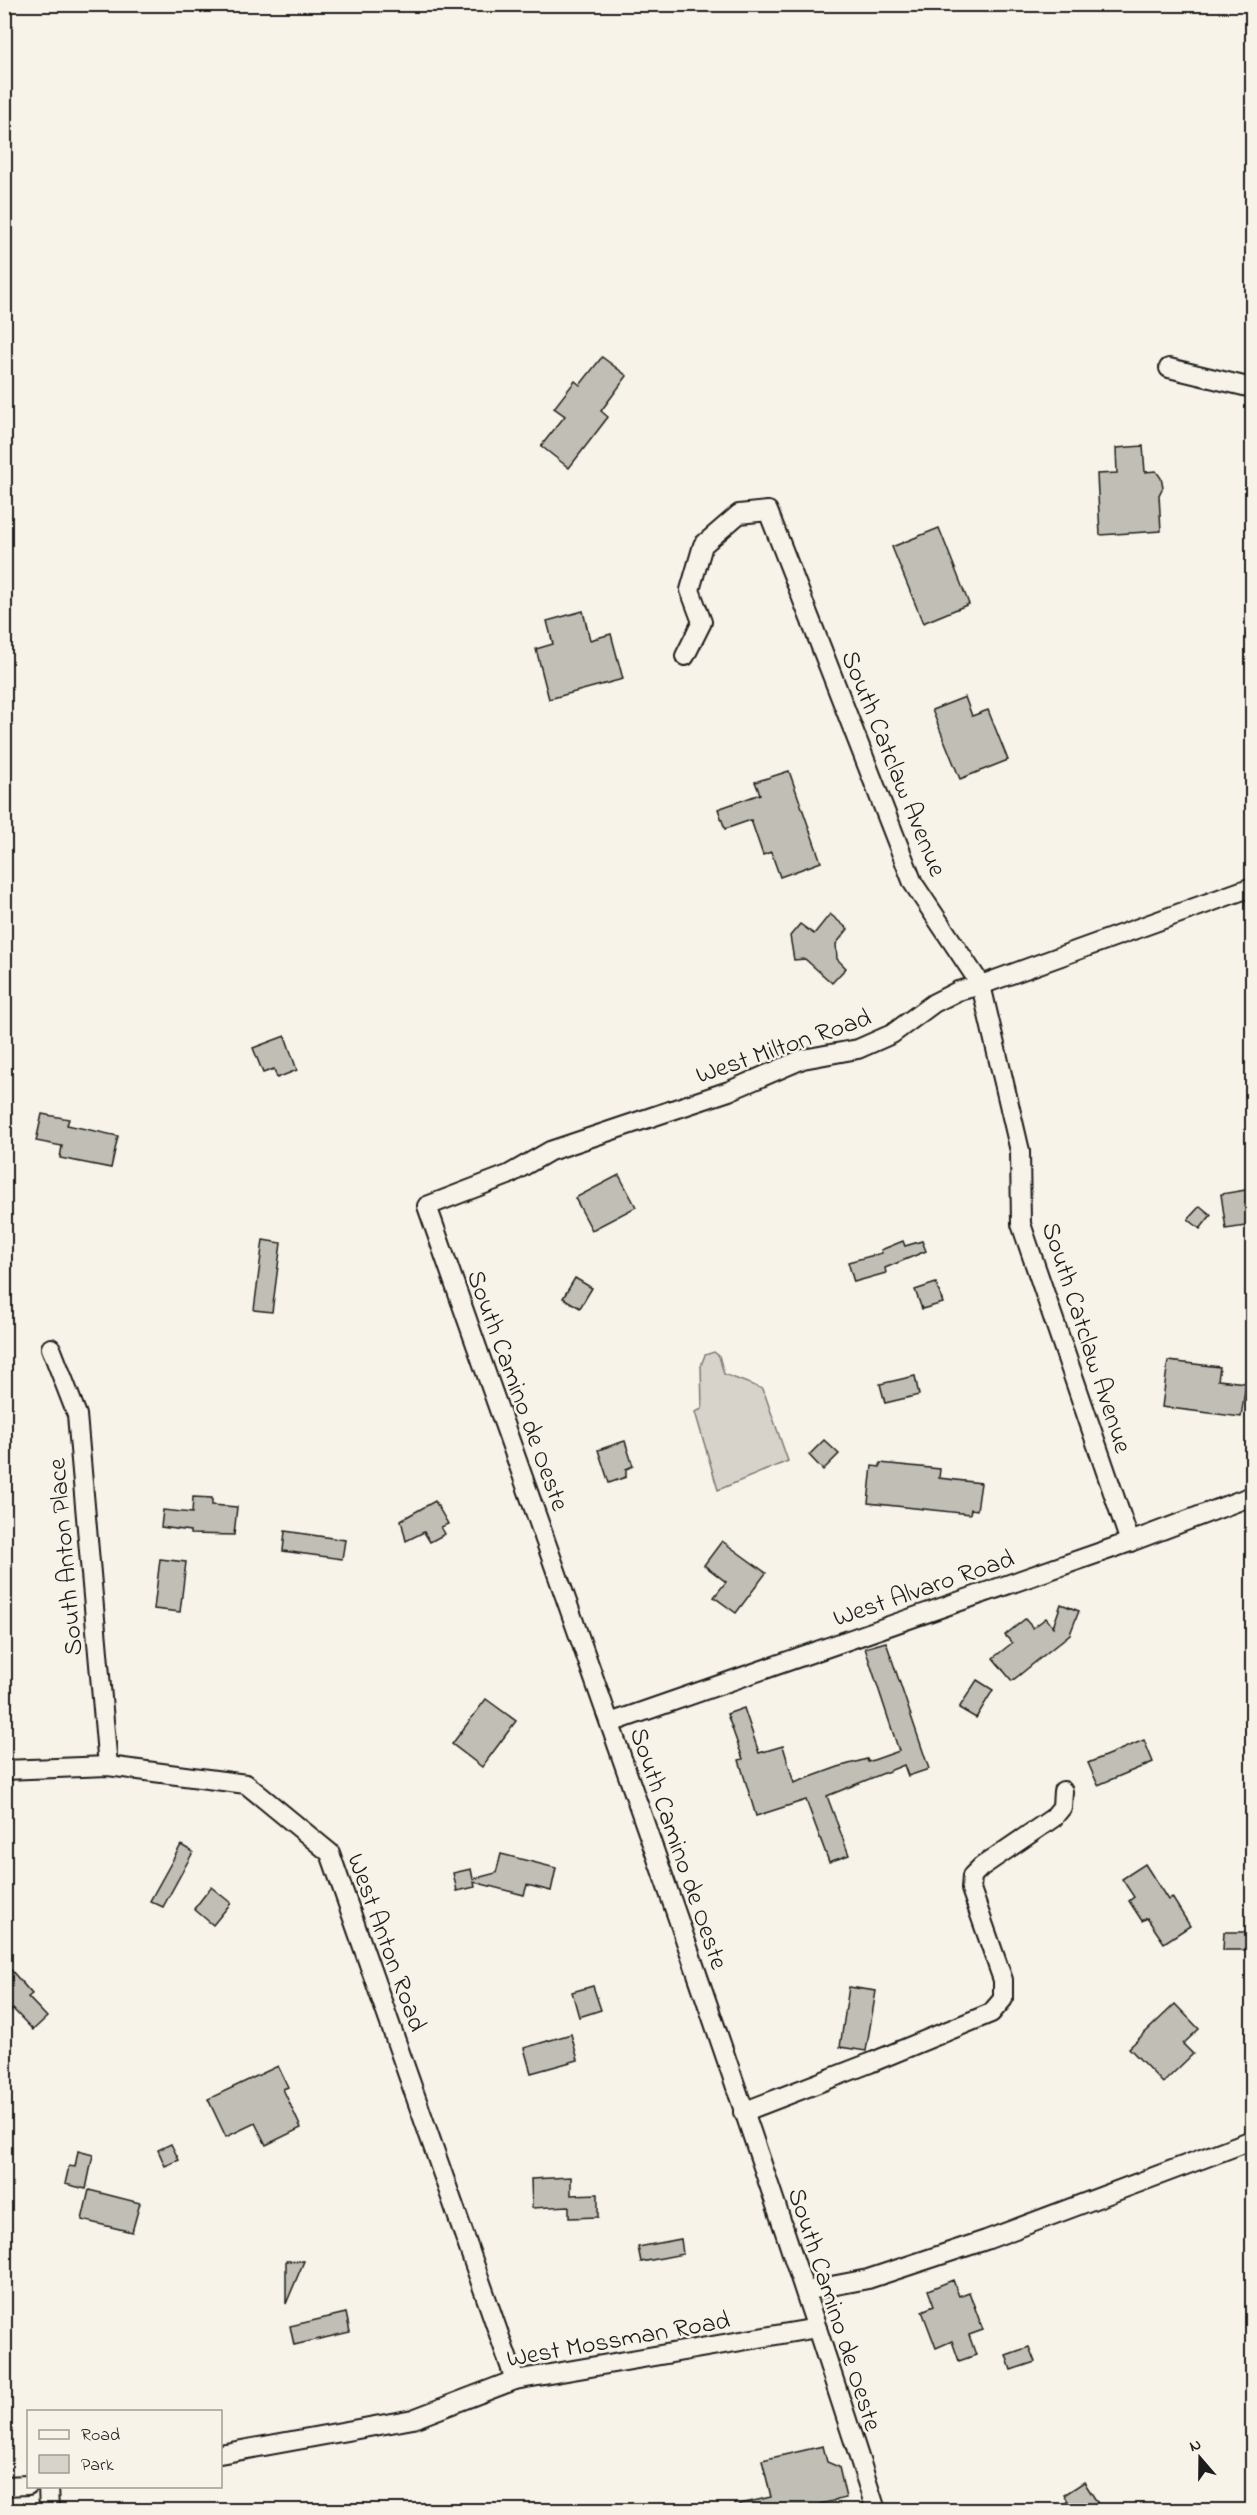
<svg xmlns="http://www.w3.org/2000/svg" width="1257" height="2515" font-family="'Indie Flower',sans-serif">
	<rect width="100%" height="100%" fill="#f7f3e8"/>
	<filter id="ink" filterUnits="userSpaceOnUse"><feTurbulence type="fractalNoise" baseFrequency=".0167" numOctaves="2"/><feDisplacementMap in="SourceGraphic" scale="12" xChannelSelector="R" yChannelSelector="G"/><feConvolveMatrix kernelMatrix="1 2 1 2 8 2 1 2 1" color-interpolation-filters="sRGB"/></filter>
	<g filter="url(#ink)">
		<!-- green -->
		<polygon fill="#d7d3cb" stroke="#7a7874" stroke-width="1.5" points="714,1352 719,1356 724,1374 763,1389 788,1461 718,1490 695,1412 702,1409 701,1365 705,1355"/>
		<!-- building -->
		<g fill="#c0beb5" stroke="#1c1c1c" stroke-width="1.5">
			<polygon points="602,357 627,376 601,411 608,417 569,468 541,446 565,416 554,408 575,381 580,385"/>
			<polygon points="1143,446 1145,472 1156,471 1161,478 1163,487 1159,495 1161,531 1100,535 1097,474 1117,473 1116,448"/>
			<polygon points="939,528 969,604 923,623 892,547"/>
			<polygon points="583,611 590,640 611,634 623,679 549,699 536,649 553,644 547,621"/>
			<polygon points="965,697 972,716 988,710 1008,760 960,779 932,710"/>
			<polygon points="789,771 821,862 780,877 771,852 763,855 751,820 725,829 718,809 760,794 755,782"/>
			<polygon points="830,914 848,929 836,944 837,959 846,968 832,983 805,959 794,960 790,936 800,924 814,934"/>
			<polygon points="285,1036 297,1070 277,1078 274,1069 263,1073 253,1048"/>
			<polygon points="42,1114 69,1119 67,1125 118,1136 111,1168 60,1158 62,1146 36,1141"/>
			<polygon points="619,1175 636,1207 592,1230 575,1198"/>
			<polygon points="1252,1189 1252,1225 1226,1229 1221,1194"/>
			<polygon points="1200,1206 1211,1215 1200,1229 1188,1219"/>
			<polygon points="263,1240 281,1243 272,1312 254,1310"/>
			<polygon points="903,1241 905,1246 922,1241 926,1251 885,1268 886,1273 854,1282 848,1262 882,1253 881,1250"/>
			<polygon points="575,1278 592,1288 580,1308 563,1298"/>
			<polygon points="936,1283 943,1303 922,1309 915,1290"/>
			<polygon points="1168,1361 1220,1367 1218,1380 1246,1383 1241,1417 1162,1407"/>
			<polygon points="915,1376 919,1395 885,1403 880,1384"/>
			<polygon points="824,1440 839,1454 823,1470 809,1455"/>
			<polygon points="625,1441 633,1466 626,1469 626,1477 609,1483 598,1450"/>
			<polygon points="880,1463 940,1469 939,1478 981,1483 977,1510 971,1509 970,1514 868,1503 872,1466 880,1467"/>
			<polygon points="193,1497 212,1498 212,1505 237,1507 234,1535 190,1534 190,1531 161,1527 163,1510 192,1513"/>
			<polygon points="435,1501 448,1524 441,1527 445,1534 430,1542 424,1532 406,1541 401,1520"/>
			<polygon points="285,1531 345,1540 342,1559 283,1551"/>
			<polygon points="722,1541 766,1573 736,1613 714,1597 726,1582 704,1565"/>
			<polygon points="160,1559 186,1562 180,1612 154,1609"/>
			<polygon points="1061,1604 1079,1611 1070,1634 1012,1681 993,1658 1012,1643 1005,1635 1025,1619 1033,1628 1046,1618 1053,1627"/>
			<polygon points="886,1642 929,1769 908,1776 904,1765 827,1796 849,1855 829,1862 806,1800 756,1816 739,1760 743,1759 727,1714 744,1708 759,1753 783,1746 794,1783 838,1767 867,1759 868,1762 899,1751 865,1648"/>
			<polygon points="977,1680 993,1690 976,1718 959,1708"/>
			<polygon points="486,1699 516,1721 482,1767 452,1744"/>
			<polygon points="1144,1740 1153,1762 1098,1785 1088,1763"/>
			<polygon points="181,1845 193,1852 163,1907 150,1901"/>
			<polygon points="501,1854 556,1868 551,1891 527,1885 524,1895 474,1882 475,1887 457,1891 453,1873 471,1869 473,1879 496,1873"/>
			<polygon points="1145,1864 1168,1900 1172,1897 1190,1926 1164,1943 1147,1918 1142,1921 1129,1901 1134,1897 1122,1879"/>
			<polygon points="211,1887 231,1903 213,1925 194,1909"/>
			<polygon points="1224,1932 1252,1932 1252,1950 1223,1950"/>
			<polygon points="4,1962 32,1994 28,1997 47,2017 33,2030 13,2009 4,2017"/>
			<polygon points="593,1986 601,2010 579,2017 572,1992"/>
			<polygon points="849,1987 876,1991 866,2051 840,2047"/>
			<polygon points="1175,2004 1199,2029 1183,2044 1193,2054 1163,2083 1129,2048"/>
			<polygon points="571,2034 578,2060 531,2073 524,2048"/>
			<polygon points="278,2066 288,2087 283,2089 301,2128 266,2145 255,2123 226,2137 208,2099"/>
			<polygon points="171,2144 179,2160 165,2166 158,2150"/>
			<polygon points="78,2151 93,2155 86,2189 65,2184 69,2166 75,2167"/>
			<polygon points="571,2177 571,2195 598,2194 598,2217 569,2218 569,2206 532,2208 531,2179"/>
			<polygon points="89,2190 140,2203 132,2232 82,2220"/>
			<polygon points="681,2239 683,2254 641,2262 638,2247"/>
			<polygon points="286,2261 304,2261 286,2304"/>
			<polygon points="953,2280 959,2296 969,2292 983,2330 969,2335 976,2355 959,2361 952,2341 936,2348 922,2311 934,2306 928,2290"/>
			<polygon points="346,2313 350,2332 294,2345 290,2326"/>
			<polygon points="1029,2347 1035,2362 1011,2370 1006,2355"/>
			<polygon points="823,2446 827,2462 839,2467 846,2498 820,2504 822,2511 741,2511 740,2504 771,2497 762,2460"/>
			<polygon points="1084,2482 1103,2511 1053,2511 1068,2501 1064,2495"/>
		</g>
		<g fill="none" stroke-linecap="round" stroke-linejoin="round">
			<!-- minor casing -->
			<g stroke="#1c1c1c" stroke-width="22">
				<g id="minor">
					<polyline points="1169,368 1252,388"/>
					<polyline points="685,656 702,622 690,590 703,545 739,514 768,511 913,883 981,985 1020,1151 1021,1224 1130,1542"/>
					<polyline points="51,1348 77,1415 108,1766"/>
					<polyline points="610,1723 1130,1542 1252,1496"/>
					<polyline points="4,1770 108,1766 246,1784 330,1853 515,2380"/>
					<polyline points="743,2112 870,2063 991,2013 1003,1999 1003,1980 971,1889 972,1876 981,1867 1053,1818 1062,1807 1063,1791"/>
					<polyline points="805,2291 868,2279 986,2240 1252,2140"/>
					<polyline points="220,2454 413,2419 515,2380 817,2328"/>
					<polyline points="4,2486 28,2485"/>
					<polyline points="48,2486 49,2510"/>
					<path d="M876,2510C736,2072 580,1640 427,1206L508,1175L550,1151L729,1091L803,1059L858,1049L892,1034L934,1003L958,991L981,985L1252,887"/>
				</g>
			</g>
			<!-- minor -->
			<use href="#minor" stroke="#f7f3e8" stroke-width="18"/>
		</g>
	</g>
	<g text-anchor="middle" stroke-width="5" stroke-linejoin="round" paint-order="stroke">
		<!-- street labels -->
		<g font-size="26" fill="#1c1c1c" stroke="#f7f3e8">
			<text transform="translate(895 763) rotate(68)" y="9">South Catclaw Avenue</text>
			<text transform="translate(783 1045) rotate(-19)" y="9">West Milton Road</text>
			<text transform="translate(1088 1337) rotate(72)" y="9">South Catclaw Avenue</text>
			<text transform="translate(519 1390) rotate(70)" y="9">South Camino de Oeste</text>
			<text transform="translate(64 1557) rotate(-95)" y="9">South Anton Place</text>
			<text transform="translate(923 1587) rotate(-19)" y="9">West Alvaro Road</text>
			<text transform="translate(680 1848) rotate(71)" y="9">South Camino de Oeste</text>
			<text transform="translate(388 1942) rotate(70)" y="9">West Anton Road</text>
			<text transform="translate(836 2309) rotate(72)" y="9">South Camino de Oeste</text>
			<text transform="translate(618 2338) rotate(-10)" y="9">West Mossman Road</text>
		</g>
	</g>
	<!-- margin -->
	<rect width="1257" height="2515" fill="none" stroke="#f7f3e8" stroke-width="24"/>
	<rect x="12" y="12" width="1233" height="2491" fill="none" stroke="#1c1c1c" stroke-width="2" filter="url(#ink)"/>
	<!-- legend -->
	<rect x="27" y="2410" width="195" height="78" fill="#f7f3e8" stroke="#9f9d96" stroke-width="1.5"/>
	<rect x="39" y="2430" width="30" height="9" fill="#f7f3e8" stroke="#9f9d96" stroke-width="1.5"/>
	<text x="81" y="2440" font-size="18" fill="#1c1c1c">Road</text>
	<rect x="39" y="2455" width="30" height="18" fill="#d7d3cb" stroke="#9f9d96" stroke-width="1.5"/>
	<text x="81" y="2470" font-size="18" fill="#1c1c1c">Park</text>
	<!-- north arrow -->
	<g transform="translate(1200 2458) rotate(340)" stroke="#f7f3e8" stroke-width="4.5" paint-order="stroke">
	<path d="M0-4.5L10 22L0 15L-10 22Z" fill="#1c1c1c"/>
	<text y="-9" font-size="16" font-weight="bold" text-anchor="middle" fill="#1c1c1c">N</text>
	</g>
</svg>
